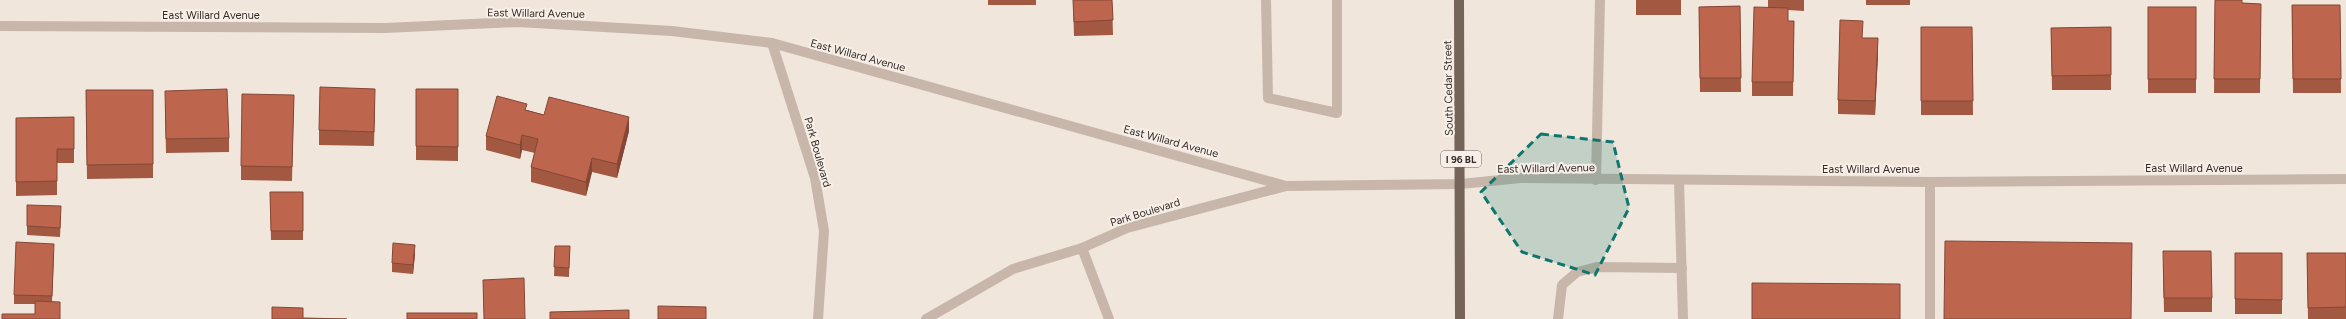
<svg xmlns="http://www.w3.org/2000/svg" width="2346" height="319" font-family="Figtree,sans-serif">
	<rect width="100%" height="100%" fill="#f0e6dc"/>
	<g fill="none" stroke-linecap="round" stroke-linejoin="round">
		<!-- minor -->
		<g stroke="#c7b6a9" stroke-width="10">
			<polyline points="1266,0 1268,98 1337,113 1337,0"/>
			<polyline points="0,26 385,28 518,22 672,31 772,43 1286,186 1461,184 1520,178 1930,182 2346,179"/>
			<polyline points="772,43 815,178 824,231 818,319"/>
			<polyline points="1596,180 1600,0"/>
			<polyline points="1679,180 1683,319"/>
			<polyline points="1930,182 1930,319"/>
			<polyline points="1082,248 1109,319"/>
			<polyline points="926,319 1013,269 1082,248 1127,228 1286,186"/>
			<polyline points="1558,319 1562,285 1577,272 1597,267 1682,268"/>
		</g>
		<!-- major -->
		<polyline stroke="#76635a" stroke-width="10" points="1459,0 1460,319"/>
	</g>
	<!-- wall -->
	<g fill="#a35842">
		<rect x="988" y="0" width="48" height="5"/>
		<polygon points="1073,0 1112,0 1113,35 1074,36"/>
		<rect x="1636" y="0" width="45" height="15"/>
		<polygon points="1768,0 1804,0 1804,11 1788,10 1788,21 1794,21 1793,96 1752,96 1752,82 1768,7"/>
		<rect x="1866" y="0" width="44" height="5"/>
		<polygon points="2215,0 2242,3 2261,4 2260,93 2214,93"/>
		<polygon points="2292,5 2340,5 2341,93 2293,93"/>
		<polygon points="1740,6 1741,92 1700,92 1699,7"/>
		<rect x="2148" y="7" width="48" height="86"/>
		<polygon points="1921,27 1972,27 1973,115 1921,115"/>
		<polygon points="2111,27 2111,90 2052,90 2051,28"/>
		<polygon points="1863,38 1878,53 1875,115 1838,114 1838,100"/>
		<polygon points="416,89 458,89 458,161 416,160"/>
		<polygon points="86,90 153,90 153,178 87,179"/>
		<polygon points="294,95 292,181 241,180 241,166"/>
		<polygon points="375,103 374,146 319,145 319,130"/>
		<polygon points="165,105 229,138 229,152 166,153"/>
		<polygon points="527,110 544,115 629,131 617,178 592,172 586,196 531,182 531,167 535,153 522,150 520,159 486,150 486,136"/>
		<polygon points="74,117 74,163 57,163 57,195 16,196 16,118"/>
		<polygon points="270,192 303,192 303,240 271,240"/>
		<polygon points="61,215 60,237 27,235 27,226"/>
		<polygon points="555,246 570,246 569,277 554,276"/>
		<polygon points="54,253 52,302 60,319 35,314 35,304 14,304 14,295"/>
		<rect x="2235" y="253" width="47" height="61"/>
		<polygon points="2307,253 2346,253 2346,319 2308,319"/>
		<polygon points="415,254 413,274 392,272 392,263"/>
		<polygon points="2163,265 2212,298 2212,312 2164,312"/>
	</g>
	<!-- shaded-wall -->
	<g fill="#844736">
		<polygon points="1878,38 1878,53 1875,115 1875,101"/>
		<polygon points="629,117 629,131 617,178 617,164"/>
		<polygon points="522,135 522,150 520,159 520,145"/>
		<polygon points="592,158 592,172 586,196 586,182"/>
		<polygon points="415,245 415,254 413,274 413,265"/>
	</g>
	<!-- building -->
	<g fill="#bd664d" stroke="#844736">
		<polygon points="1073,0 1112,0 1113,20 1074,22"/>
		<polygon points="2215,0 2242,0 2242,3 2261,4 2260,79 2214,79"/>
		<polygon points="2292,5 2340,5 2341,79 2293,79"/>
		<polygon points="1740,6 1741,78 1700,78 1699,7"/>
		<polygon points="1754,7 1788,8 1788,21 1794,21 1793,82 1752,82"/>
		<rect x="2148" y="7" width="48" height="72"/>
		<polygon points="1840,20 1863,21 1862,38 1878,38 1875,101 1838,100"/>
		<polygon points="1921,27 1972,27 1973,101 1921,101"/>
		<polygon points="2111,27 2111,75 2052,76 2051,28"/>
		<polygon points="320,87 375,89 374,132 319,130"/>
		<polygon points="227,89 229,138 166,139 165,91"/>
		<polygon points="416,89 458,89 458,147 416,146"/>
		<polygon points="86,90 153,90 153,164 87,165"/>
		<polygon points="242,94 294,95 292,167 241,166"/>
		<polygon points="497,96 527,104 525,110 544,115 549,97 629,117 617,164 592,158 586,182 531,167 538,139 522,135 520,145 486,136"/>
		<polygon points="74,117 74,149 57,149 57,181 16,182 16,118"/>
		<polygon points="270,192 303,192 303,231 271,231"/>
		<polygon points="27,205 61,206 60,228 27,226"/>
		<polygon points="1945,241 2132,243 2131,319 1944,319"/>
		<polygon points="16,242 54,244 52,296 14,295"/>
		<polygon points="393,243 415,245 413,265 392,263"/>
		<polygon points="555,246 570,246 569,268 554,267"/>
		<polygon points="2163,251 2211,251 2212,298 2164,298"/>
		<polygon points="2235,253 2282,253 2282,300 2235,299"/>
		<polygon points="2307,253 2346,253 2346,307 2308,308"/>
		<polygon points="524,278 525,319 484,319 483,280"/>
		<polygon points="1752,283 1900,284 1900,319 1752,319"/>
		<polygon points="35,301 60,302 60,319 2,319 2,314 35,314"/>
		<polygon points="658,306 706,307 706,319 658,319"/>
		<polygon points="272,307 303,308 303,318 347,319 272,319"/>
		<polygon points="629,310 629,319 550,319 550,312"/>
		<rect x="407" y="313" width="70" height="6"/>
	</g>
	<!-- marked area -->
	<path fill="#0f766e" fill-opacity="0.2" stroke="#0f766e" stroke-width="3" stroke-dasharray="8 5" stroke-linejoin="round" d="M1541,134L1613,142L1629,208L1595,275L1522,252L1481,192Z"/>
	<g text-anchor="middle" stroke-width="4" stroke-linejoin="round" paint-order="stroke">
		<!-- shield labels -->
		<rect fill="#f8f0e8" stroke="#706762" stroke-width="1" x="1441" y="151" width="40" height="16" rx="3"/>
		<g font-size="10" font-weight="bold" fill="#352c28">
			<text x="1461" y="163">I 96 BL</text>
		</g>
		<!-- street labels -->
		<g font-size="11" fill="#352c28" stroke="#f8f0e8">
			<text transform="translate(536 13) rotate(1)" y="4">East Willard Avenue</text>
			<text x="211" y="19">East Willard Avenue</text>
			<text transform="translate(858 55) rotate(15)" y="4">East Willard Avenue</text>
			<text transform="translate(1448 88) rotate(-91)" y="4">South Cedar Street</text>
			<text transform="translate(1171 141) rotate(15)" y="4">East Willard Avenue</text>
			<text transform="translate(818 152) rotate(74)" y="4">Park Boulevard</text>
			<text transform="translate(1546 168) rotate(-1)" y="4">East Willard Avenue</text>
			<text x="2194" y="172">East Willard Avenue</text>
			<text x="1871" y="173">East Willard Avenue</text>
			<text transform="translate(1145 212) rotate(-17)" y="4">Park Boulevard</text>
		</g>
	</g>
</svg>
